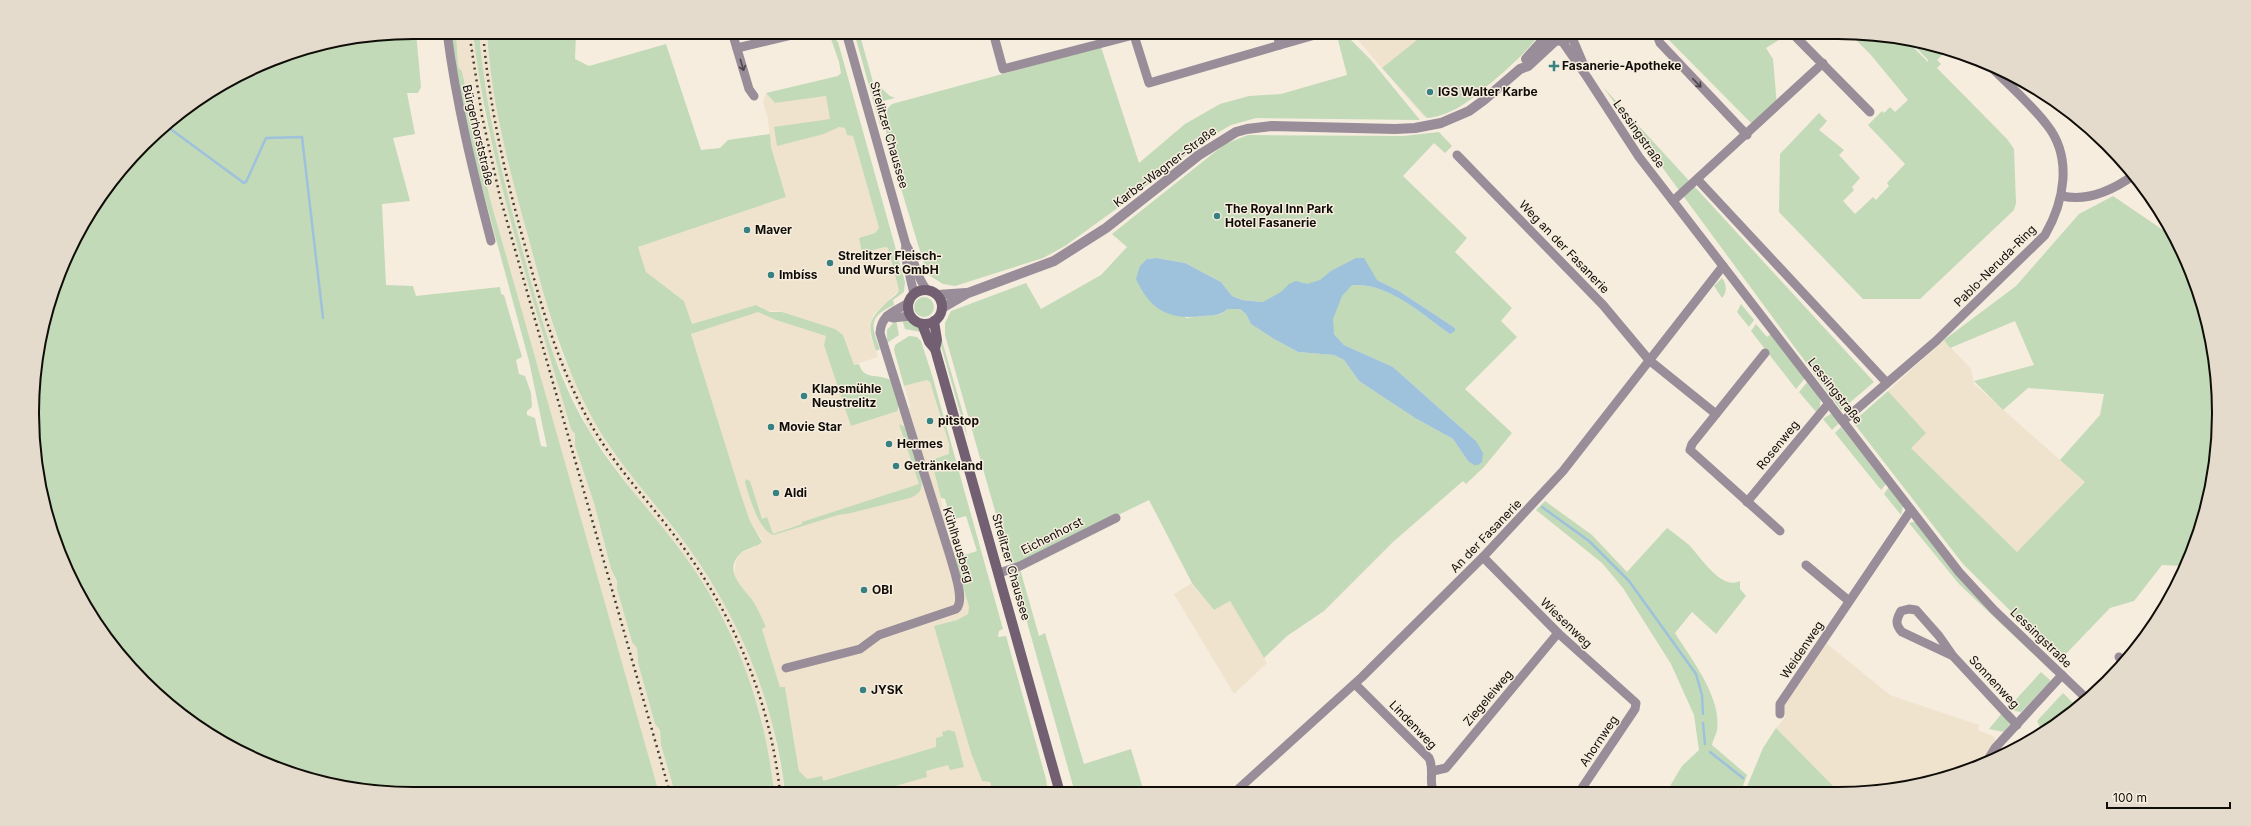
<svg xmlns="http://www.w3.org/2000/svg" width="2251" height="826" font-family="Inter,sans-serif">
	<rect width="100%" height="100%" fill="#f6edde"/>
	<!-- built -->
	<g fill="#f0e3cd">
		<polygon points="456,32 473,32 485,116 504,196 571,429 575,434 575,446 594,503 611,569 617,582 617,589 632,642 637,648 638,663 655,724 660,730 661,745 675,793 659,793 596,577 490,199 458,66"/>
		<polygon points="479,32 487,32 489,62 501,133 536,268 562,355 597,425 609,446 689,548 720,595 735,622 748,649 771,716 785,793 774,793 768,750 757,703 728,626 682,553 634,493 589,430 553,353 539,311 501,169 485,95"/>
		<polygon points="1351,32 1526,32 1424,117"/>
		<polygon points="766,93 775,103 841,94 879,228 875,233 859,238 862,253 885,247 888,248 899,290 873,315 870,335 878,357 854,365 843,335 782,312 765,310 760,306 756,305 692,324 684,301 646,272 638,247 786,197 771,147 768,119 763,102"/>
		<polygon points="758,311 776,320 826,336 851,426 911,407 904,386 927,380 930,382 949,444 950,454 928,461 934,471 943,507 941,508 969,607 968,614 957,620 935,626 971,753 982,781 990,782 993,793 803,793 785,687 780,687 762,629 766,626 753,602 739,584 734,576 736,560 741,553 761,544 762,540 750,521 741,495 691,334"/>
		<polygon points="1944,340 1971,369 1974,384 2085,482 2017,552 1911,448 1888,391"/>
		<polygon points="1192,583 1214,610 1230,601 1267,663 1234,694 1174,594"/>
		<polygon points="1826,643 1890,695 1979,725 1978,730 1993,736 1996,741 1983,762 1888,791 1838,791 1776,728 1786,716 1782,708"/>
	</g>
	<!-- green -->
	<g fill="#c2dab8" fill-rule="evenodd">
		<polygon points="416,32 421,87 418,93 407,93 415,134 393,138 410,201 382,204 386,285 413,286 416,296 500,287 501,294 504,295 522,357 516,360 519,374 525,376 531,393 532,407 527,411 527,415 535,418 541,446 547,447 529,361 463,117 451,32 456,32 458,66 462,72 490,199 659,793 413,794 315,781 201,730 144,683 96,625 45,511 33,438 35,363 71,244 111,181 162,127 267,61 339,39"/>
		<path d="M473,32H479C485,108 503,179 523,252C540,314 556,377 590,432C616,475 651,511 681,551C734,622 765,705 774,793H675L661,745L660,730L655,724L638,663L637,648L632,642L617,589V581L611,569L594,503L575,446V434L571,429C533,298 489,168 473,32Z"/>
		<path d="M487,32H576L575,59L589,66L666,44L701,150L720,148L728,140L770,134L771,147L786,197L638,247L646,272L684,301L692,324L756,305L770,312H782L835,329L843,335L854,365L859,364C864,381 878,373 890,380L898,405V411L851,426L824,345L826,336L776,320L758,312L691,334L741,495L750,521L762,542C758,547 746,548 741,553C722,571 743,587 753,601C758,609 762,618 766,627L762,629L780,687H785L799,771L807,779L822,776L823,781L936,747V738L943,736L942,732L949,730L955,732L964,767L950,770L948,765L926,771L927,777L871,793H785C775,703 741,621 688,547C659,507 624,471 598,428C564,369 546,305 529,240C510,172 491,103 487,32Z"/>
		<polygon points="854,32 859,32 882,114 880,125"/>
		<polygon points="1330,32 1343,32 1370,59 1420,120 1256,118 1231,125 1207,139 1119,207 1065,246 1043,258 955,286 943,284 927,274 886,139 887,109 892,104 1101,47 1139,163 1185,124 1220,104 1249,96 1281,94 1347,75 1338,40"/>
		<path d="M1427,32H1538L1539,33C1534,48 1479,94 1464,104C1454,111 1439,117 1427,118L1382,68Z"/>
		<polygon points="1661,32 1778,32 1782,38 1766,48 1773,59 1777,106 1755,127 1666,37 1662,41"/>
		<path d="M829,33L838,42L905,282L904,292L893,300L894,305C868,317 871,325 880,349L876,351C867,325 868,320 888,301C892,298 897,295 899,290L888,248L885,247L862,253L859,238L875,233L879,228L853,136L847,135L845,128L839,127L824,134L777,146L774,127L830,119L826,96L775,103L766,93L838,76L841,73L839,62Z"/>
		<polygon points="1850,34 1903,40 1906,44 1908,42 1928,62 1928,60 1910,41 1922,43 1926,47 1930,44 1948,49 1937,60 1941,64 1937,68 2007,139 2014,149 2016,203 2014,210 1920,299 1863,299 1779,212 1780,154 1819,113 1827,121 1819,130 1844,150 1839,155 1860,178 1852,187 1854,190 1843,201 1855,214 1873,197 1876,200 1889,186 1887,183 1905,164 1868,125 1882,111 1884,113 1890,107 1895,112 1908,100 1871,55"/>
		<polygon points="879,86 890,96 895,98 883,101"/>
		<polygon points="1603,87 1874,382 1841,410"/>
		<path d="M1439,132L1452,146L1445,153L1434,143L1403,176L1467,238L1455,252L1512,308L1501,321L1517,337L1465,389L1512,433L1484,467L1466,484L1463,481L1393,542L1324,611L1287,636L1264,658L1230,601L1214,610L1192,583L1149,500L1011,567L945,335V323L951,311L1026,283L1041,309L1101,275L1127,247L1112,234L1225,144L1248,135L1404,136ZM1157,258L1185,263L1221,282L1232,296L1242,300L1263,302L1334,334L1344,345L1393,367L1476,441L1478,465L1468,461L1453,439L1415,418L1359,381L1344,360L1334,355L1298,352L1274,339L1251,324L1246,314L1240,309H1226L1221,314L1186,318L1147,259ZM1377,280L1399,291L1455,328L1450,334C1421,314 1390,283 1352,285Z"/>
		<polygon points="2113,196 2163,230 2169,225 2199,290 2216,363 2218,438 2206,511 2183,566 2162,565 2134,601 2110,608 2060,660 1963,564 1853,422 1888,391 1926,433 1911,448 2017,552 2085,482 2060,460 2100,415 2104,394 2028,388 2003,410 1974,381 2034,365 2015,321 1950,348 1944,340 2016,286 2079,214"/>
		<path d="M1722,278C1727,284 1727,293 1722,298L1714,286Z"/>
		<circle cx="924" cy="307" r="10"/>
		<polygon points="1741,304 1754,320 1749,327 1737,312"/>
		<path d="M902,319C912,320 918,323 921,332L905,329Z"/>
		<polygon points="896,320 899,335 887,343 887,330"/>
		<polygon points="1756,324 1767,337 1772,333 1806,377 1796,389 1751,331"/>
		<polygon points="938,335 941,337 964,417 967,437"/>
		<polygon points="909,336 917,337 921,341 932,375 1003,629 999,631 998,637 1006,636 1046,779 1048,793 993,793 990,782 982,781 971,753 934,626 957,620 968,614 969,607 955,558 977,551 966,516 951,520 945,499 941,498 934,471 931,472 928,461 949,454 949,444 930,382 927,380 904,386 894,350 895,345"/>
		<path d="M1809,380C1818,392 1825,399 1817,413L1799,392Z"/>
		<polygon points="1832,413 1839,423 1832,430 1823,419"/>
		<path d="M899,424L905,427C909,440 925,476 921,488C920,493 915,496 910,498L851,513L838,515L774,535C759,532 749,496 745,482L746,479L750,481L762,519L767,517L773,534L802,524V522L919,484Z"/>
		<polygon points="1841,427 1886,484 1881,490 1835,433"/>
		<polygon points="1889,487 1903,506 1901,515 1884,494"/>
		<path d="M1545,501L1592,535L1627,572L1667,528C1674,533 1682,539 1689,545C1700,556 1721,591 1740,581V589L1746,596L1716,634L1692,612L1675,633C1691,659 1722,697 1717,730C1716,735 1713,740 1712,745L1747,775L1743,786L1746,789L1763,748L1776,728L1838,791H1667L1682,766L1699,750L1694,715L1671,664L1623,588L1602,563L1536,510Z"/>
		<polygon points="1913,522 1917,522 2053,671 2053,673 1959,584 1909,523"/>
		<polygon points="1020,569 1039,636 1045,633 1084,764 1131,749 1144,792 1075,793 1013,572"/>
		<polygon points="2041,672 2050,680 2049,683 2021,712 2015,711 2009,707"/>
		<polygon points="2063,693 2077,707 2042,731 2037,721"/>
		<polygon points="2002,713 2010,725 2004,732 1989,729"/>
	</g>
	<!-- water -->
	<path fill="#9ec1dc" d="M1157,258L1185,263L1221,282L1232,296L1242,300L1263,302L1281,292L1289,284L1296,281L1307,284L1320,280L1331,271L1356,258H1364L1377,280L1399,291L1455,328V331L1450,334C1421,314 1390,283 1352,285L1342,296L1333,319L1334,334L1344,345L1393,367L1476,441L1483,453L1482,462L1478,465H1474L1468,461L1453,439L1415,418L1359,381L1344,360L1334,355L1298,352L1274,339L1251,324L1246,314L1240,309H1227C1220,316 1213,315 1203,316C1169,320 1151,311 1136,279L1140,266L1147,259Z"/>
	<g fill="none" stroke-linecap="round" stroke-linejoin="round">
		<!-- stream -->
		<g stroke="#9ec1dc" stroke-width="2.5">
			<polyline points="165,125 244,183 246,182 266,138 302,137 323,318"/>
			<polyline points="1542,507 1589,541 1629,581 1696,674 1702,695 1703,714"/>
			<polyline points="1703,723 1705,744"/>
			<polyline points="1710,752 1743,778"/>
			<polyline points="1754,788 1758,791"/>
		</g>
		<!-- minor -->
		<g stroke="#9a8d9a" stroke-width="9">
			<path d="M447,32C456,103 473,172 491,241"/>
			<polyline points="732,32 749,89 754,96"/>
			<polyline points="846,32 906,245 905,255 914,294"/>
			<polyline points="993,32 1003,69 1145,32"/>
			<polyline points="1133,32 1149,83 1280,45 1276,32"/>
			<polyline points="1656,32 1660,43 1747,135"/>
			<polyline points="1791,32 1870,112"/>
			<polyline points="1571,35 1585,68"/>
			<polyline points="1562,41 1587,77 1639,157 1959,572 1994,610 2088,700"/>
			<polyline points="1280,45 1322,33"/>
			<polyline points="737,48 804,32"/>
			<polyline points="1457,155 1603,305 1649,360 1716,414"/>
			<path d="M1698,180L1887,383L1936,341L2045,235C2064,202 2073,158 2047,125C2030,103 2008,84 1989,65"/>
			<path d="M2062,196C2088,202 2113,190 2134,175"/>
			<polyline points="1673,201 1823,63"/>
			<path d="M906,245C915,259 916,278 927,290"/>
			<polyline points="887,316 893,318 910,316"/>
			<polyline points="1765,353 1692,444 1690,450 1780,531"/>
			<polyline points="1843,421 1887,383"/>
			<polyline points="1747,502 1829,403"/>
			<polyline points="1483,557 1558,633 1636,703 1635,709 1580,791"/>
			<polyline points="1806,565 1849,601"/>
			<polyline points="999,573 1020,566 1116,518"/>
			<path d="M1953,656L1902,632C1895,624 1896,620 1901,611L1909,609L1916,610L1939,636L1953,656L2017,725"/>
			<polyline points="2119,657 2122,660"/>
			<path d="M786,668L860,649L879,635L956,609C966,600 953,568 950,556L880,333C881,314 895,312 908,303"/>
			<path d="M1355,684L1429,758C1435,770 1428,783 1434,792"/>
			<polyline points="1780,714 1780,704 1911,510"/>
			<polyline points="1987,761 1995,748 2062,675"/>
			<polyline points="1433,771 1446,768 1558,633"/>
			<polyline points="1235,792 1362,677 1483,557 1563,471 1723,266"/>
		</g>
		<!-- tertiary -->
		<g stroke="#9a8d9a" stroke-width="10">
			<path d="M1551,38C1559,43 1568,41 1572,32"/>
			<polyline points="1526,59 1543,40 1547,33"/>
			<polyline points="938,295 966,293"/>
			<polyline points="942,308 968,293 1054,261 1106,228 1199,155 1236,132 1247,129 1272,126 1395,129 1415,128 1441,123 1469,111 1484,100 1520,69 1528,66 1555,41"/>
		</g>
		<!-- secondary -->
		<g stroke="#725f72" stroke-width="10">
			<circle cx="925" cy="307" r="17"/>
			<polyline points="934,321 937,340 935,349"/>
			<polyline points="922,324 929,342 935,349 1060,793"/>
		</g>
		<!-- rail -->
		<g stroke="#413d36" stroke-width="2.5" stroke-dasharray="2 4" stroke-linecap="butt">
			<polyline points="469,32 482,116 500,197 670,793"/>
			<path d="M483,32C489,108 506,179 527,253C543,313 561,373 593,428C619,472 656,509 686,551C737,623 771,705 780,793"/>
		</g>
	</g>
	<!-- one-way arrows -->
	<defs><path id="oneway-shaft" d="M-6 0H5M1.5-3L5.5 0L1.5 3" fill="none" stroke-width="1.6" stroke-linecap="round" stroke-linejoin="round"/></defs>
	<g stroke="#4e474a">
		<use href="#oneway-shaft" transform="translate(742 65) rotate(73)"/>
		<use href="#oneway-shaft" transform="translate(1697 83) rotate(46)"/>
	</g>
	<!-- markers -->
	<g fill="#388182" stroke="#f6edde" stroke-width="1.5">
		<path d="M1552 60h4v4h4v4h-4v4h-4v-4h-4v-4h4z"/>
		<circle cx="1430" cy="92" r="4"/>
		<circle cx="1217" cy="216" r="4"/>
		<circle cx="747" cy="230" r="4"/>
		<circle cx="830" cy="263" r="4"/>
		<circle cx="771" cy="275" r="4"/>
		<circle cx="804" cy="396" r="4"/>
		<circle cx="930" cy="421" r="4"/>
		<circle cx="771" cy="427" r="4"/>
		<circle cx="889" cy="444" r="4"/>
		<circle cx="896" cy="466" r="4"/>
		<circle cx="776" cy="493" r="4"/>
		<circle cx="864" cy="590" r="4"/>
		<circle cx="863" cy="690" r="4"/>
	</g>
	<g text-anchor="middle" stroke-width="3" stroke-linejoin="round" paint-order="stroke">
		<!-- poi labels -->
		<g font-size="12" font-weight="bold" fill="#100d08" stroke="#f6edde" text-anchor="start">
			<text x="1562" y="70">Fasanerie-Apotheke</text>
			<text x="1438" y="96">IGS Walter Karbe</text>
			<text x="1225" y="213">The Royal Inn Park<tspan x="1225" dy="14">Hotel Fasanerie</tspan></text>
			<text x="755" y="234">Maver</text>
			<text x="838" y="260">Strelitzer Fleisch-<tspan x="838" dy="14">und Wurst GmbH</tspan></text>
			<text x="779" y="279">Imbíss</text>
			<text x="812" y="393">Klapsmühle<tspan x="812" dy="14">Neustrelitz</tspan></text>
			<text x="938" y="425">pitstop</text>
			<text x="779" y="431">Movie Star</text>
			<text x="897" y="448">Hermes</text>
			<text x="904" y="470">Getränkeland</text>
			<text x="784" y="497">Aldi</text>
			<text x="872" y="594">OBI</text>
			<text x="871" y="694">JYSK</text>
		</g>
		<!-- street labels -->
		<g font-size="12" fill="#100d08" stroke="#f6edde">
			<text transform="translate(1639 134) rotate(55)" y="4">Lessingstraße</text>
			<text transform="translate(478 135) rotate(77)" y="4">Bürgerhorststraße</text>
			<text transform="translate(889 135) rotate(74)" y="4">Strelitzer Chaussee</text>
			<text transform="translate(1165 167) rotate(-37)" y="4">Karbe-Wagner-Straße</text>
			<text transform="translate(1564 247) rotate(46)" y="4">Weg an der Fasanerie</text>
			<text transform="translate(1995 266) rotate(-45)" y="4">Pablo-Neruda-Ring</text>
			<text transform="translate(1835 391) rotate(52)" y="4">Lessingstraße</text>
			<text transform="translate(1778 445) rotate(-51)" y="4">Rosenweg</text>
			<text transform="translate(1052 536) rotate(-27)" y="4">Eichenhorst</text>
			<text transform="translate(1486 536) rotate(-46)" y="4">An der Fasanerie</text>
			<text transform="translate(958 545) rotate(73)" y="4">Kühlhausberg</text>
			<text transform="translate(1011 567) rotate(74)" y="4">Strelitzer Chaussee</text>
			<text transform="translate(1566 623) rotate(44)" y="4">Wiesenweg</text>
			<text transform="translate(2041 638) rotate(44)" y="4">Lessingstraße</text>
			<text transform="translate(1802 650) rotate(-56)" y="4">Weidenweg</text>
			<text transform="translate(1994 682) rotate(47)" y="4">Sonnenweg</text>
			<text transform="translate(1488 698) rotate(-50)" y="4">Ziegeleiweg</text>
			<text transform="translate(1413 725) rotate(46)" y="4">Lindenweg</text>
			<text transform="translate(1599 741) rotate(-56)" y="4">Ahornweg</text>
		</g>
	</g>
	<!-- crop -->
	<path d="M0 0H2251V826H0ZM413 39H1838A374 374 0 0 1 2212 413V413A374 374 0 0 1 1838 787H413A374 374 0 0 1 39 413V413A374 374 0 0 1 413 39Z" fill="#e4dbcd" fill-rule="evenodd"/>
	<path fill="none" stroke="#100d08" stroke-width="2" d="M413 39H1838A374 374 0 0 1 2212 413V413A374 374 0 0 1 1838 787H413A374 374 0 0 1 39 413V413A374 374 0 0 1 413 39Z"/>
	<!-- scale -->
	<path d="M2107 802v6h123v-6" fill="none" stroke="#100d08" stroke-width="2"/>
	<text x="2113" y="802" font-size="12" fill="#100d08" stroke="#f6edde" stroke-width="3" paint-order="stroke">100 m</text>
</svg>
